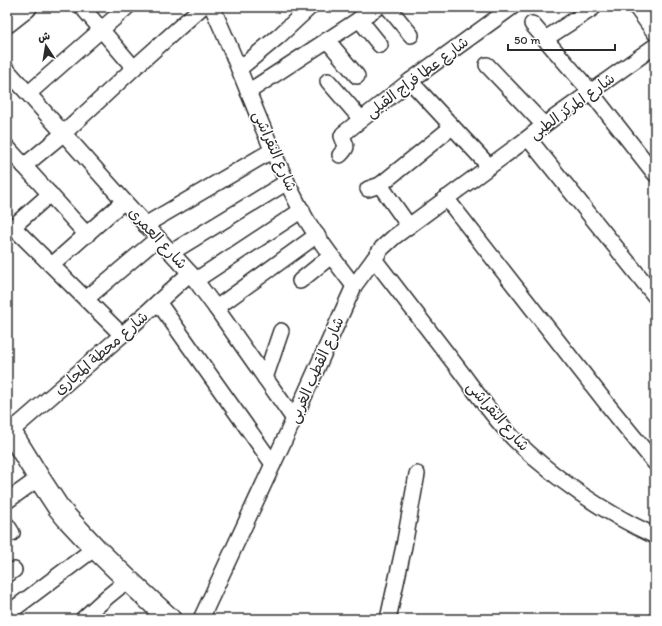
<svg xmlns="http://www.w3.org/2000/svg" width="662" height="626" font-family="Itim,'Playpen Sans Arabic',sans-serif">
	<rect width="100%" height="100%" fill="#fff"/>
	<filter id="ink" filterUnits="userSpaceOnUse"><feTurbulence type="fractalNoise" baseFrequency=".025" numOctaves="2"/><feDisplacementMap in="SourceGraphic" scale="8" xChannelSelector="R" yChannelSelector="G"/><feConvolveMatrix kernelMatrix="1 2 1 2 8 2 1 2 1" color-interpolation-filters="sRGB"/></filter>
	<g filter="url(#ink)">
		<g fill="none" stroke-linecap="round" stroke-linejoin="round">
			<!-- street casing -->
			<g stroke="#2b2b2b" stroke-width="18">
				<g id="street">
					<polyline points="82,7 134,68"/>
					<path d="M212,7C245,77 268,151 306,219C320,242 337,264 354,286"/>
					<polyline points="388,7 411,35"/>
					<polyline points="636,7 655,33"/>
					<polyline points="359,19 380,45"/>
					<polyline points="532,24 590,91 655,174"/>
					<polyline points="545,39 593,8"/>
					<polyline points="327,40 357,76"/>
					<polyline points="487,65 544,125"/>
					<polyline points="239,69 279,36 310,7"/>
					<polyline points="7,70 124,201 190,273 216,308 294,419"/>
					<polyline points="328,81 361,119"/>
					<polyline points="410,81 489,166"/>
					<polyline points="248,92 378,7"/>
					<polyline points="29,93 127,7"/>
					<polyline points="528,138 655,296"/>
					<polyline points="7,147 87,235"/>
					<path d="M340,155C350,145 345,146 342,136L343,134L410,81L512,7"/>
					<polyline points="24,166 64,133 134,68 202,7"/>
					<polyline points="380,185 409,226"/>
					<polyline points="368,189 380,185 452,127"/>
					<polyline points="446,198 607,404 655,463"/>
					<polyline points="145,225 273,150"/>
					<polyline points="13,227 122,335"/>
					<polyline points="7,232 50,194"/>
					<polyline points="172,252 287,182"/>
					<path d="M374,259C403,297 432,334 461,372C478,395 495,420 516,441C556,480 604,512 655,536"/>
					<polyline points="52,265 124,201"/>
					<polyline points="196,280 302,210"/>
					<polyline points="300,281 331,256"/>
					<polyline points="86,299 158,238"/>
					<polyline points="158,302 273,464"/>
					<polyline points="216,308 317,235"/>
					<polyline points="265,378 281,331"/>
					<polyline points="10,432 122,335 190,273"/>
					<polyline points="7,501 39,478"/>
					<polyline points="7,525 12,533"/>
					<polyline points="7,575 14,570"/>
					<polyline points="7,614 95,548"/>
					<polyline points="83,619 107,597 128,580"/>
					<polyline points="201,619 294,419 354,286 382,248 394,237 528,138 544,125 655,46"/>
					<polyline points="388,619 404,546 417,474"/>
				</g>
			</g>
			<!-- secondary casing -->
			<g stroke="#2b2b2b" stroke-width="24">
				<g id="secondary">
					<polyline points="7,22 26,7"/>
					<polyline points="7,426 39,478 58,507 67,518 95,548 128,580 170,619"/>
				</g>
			</g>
			<!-- street -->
			<use href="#street" stroke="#fff" stroke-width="15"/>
			<!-- secondary -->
			<use href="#secondary" stroke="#fff" stroke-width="21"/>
		</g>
	</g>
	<g text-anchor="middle" stroke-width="3" stroke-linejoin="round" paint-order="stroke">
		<!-- street labels -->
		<g font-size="15" fill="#2b2b2b" stroke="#fff">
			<text transform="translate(417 77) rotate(-37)" y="5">شارع عطا فراج القبلى</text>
			<text transform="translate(572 106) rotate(-36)" y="5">شارع المركز الطبى</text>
			<text transform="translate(275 151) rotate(66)" y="5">شارع النقراشى</text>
			<text transform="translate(158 238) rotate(47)" y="5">شارع العمرى</text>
			<text transform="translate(101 353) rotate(-41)" y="5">شارع محطة المجارى</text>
			<text transform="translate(316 370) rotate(-66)" y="5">شارع القطب الغربى</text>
			<text transform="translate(498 416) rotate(49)" y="5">شارع النقراشى</text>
		</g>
	</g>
	<!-- margin -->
	<rect width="662" height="626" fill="none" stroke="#fff" stroke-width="24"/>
	<rect x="12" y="12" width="638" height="602" fill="none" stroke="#2b2b2b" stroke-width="1.5" filter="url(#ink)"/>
	<!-- north arrow -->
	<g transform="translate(46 46) rotate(348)" stroke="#ffffff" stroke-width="3" paint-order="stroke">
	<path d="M0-3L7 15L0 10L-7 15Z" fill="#2b2b2b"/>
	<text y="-6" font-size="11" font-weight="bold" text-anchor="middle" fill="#2b2b2b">ش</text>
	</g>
	<!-- scale -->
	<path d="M508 44v6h107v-6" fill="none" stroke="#2b2b2b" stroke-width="2"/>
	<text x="514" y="44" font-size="12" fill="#2b2b2b" stroke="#ffffff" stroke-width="3" paint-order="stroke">50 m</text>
</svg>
